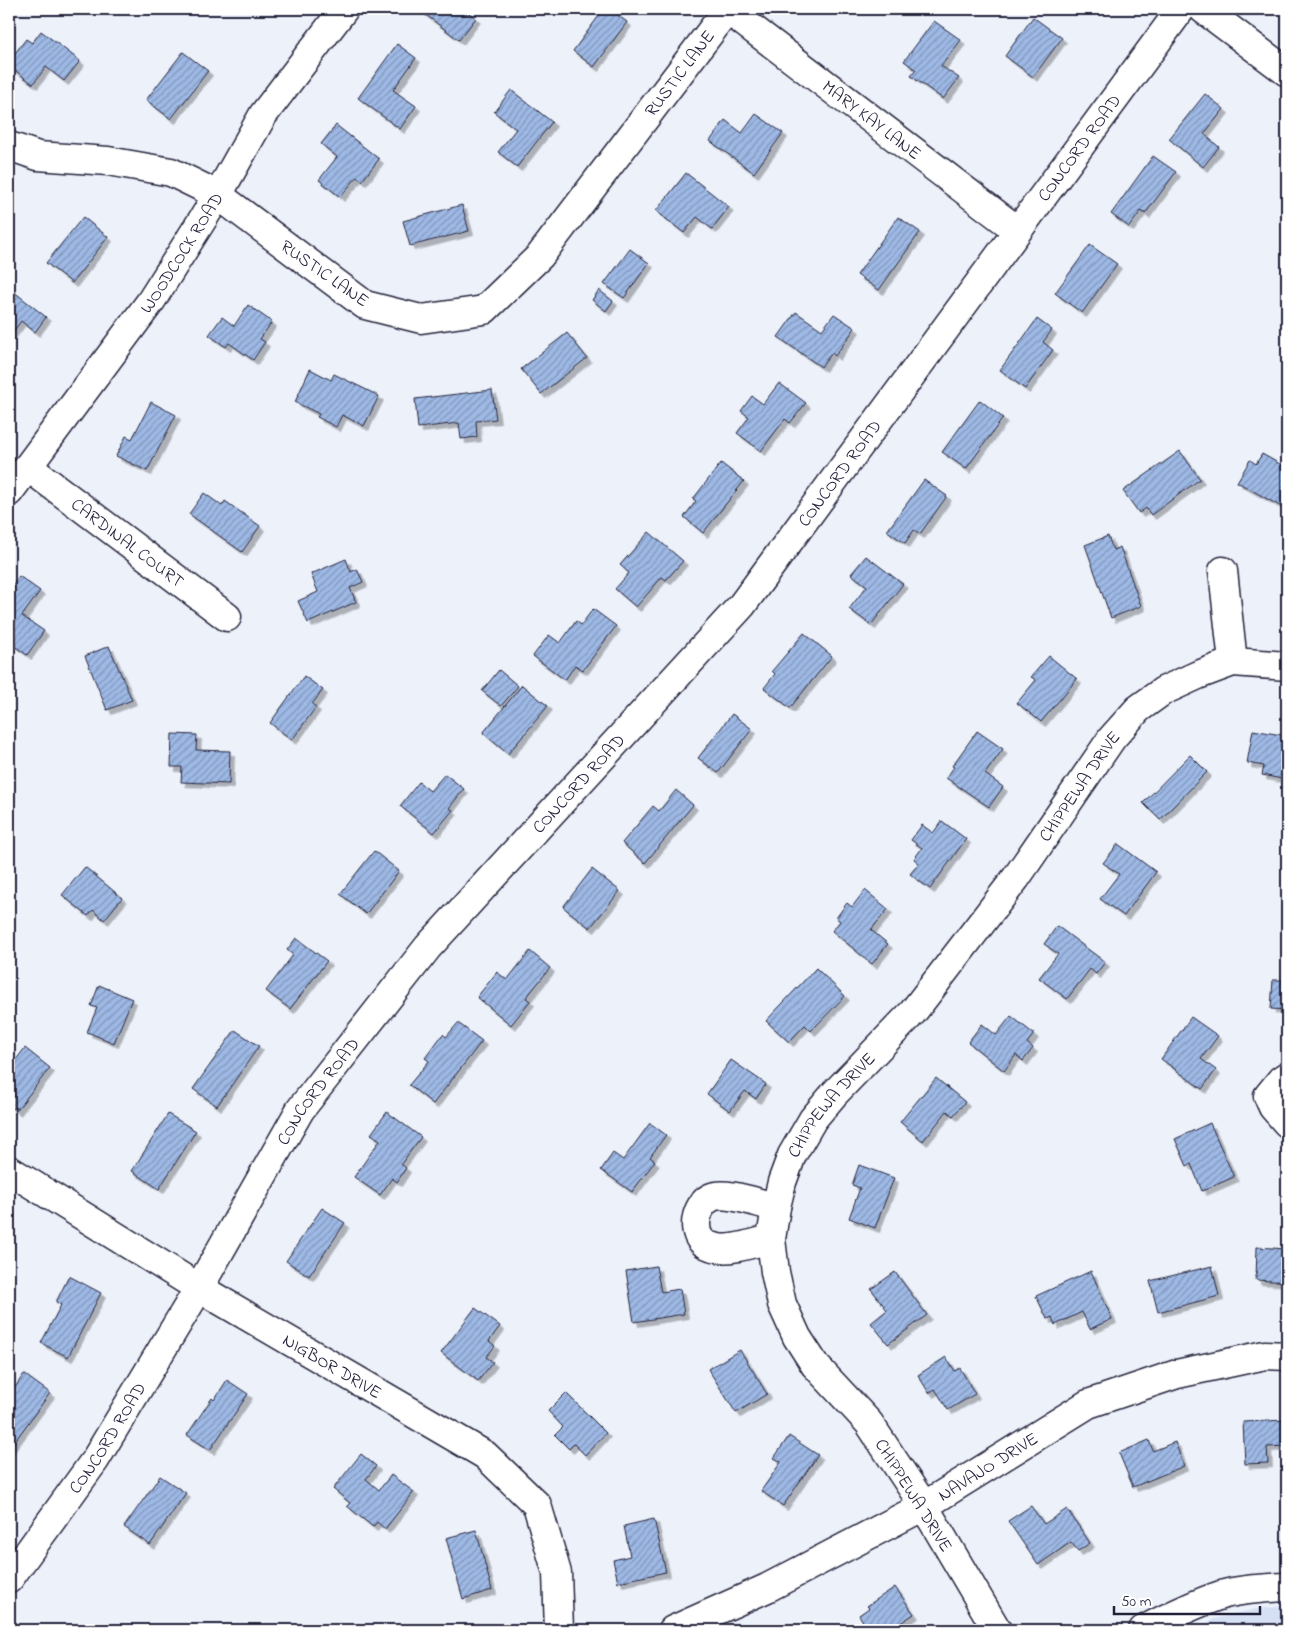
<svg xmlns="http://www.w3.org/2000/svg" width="1296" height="1639" font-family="'Indie Flower',sans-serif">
	<defs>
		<pattern id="building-hatch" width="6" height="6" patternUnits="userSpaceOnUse" patternTransform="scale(1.25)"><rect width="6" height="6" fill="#9eb9e5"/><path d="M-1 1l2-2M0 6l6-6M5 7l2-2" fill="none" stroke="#8096bb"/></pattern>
		<filter id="shadow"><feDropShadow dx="4.5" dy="4.5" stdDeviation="0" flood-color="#0004"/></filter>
	</defs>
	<rect width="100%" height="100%" fill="#ecf1fa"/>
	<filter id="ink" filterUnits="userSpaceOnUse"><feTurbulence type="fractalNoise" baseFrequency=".02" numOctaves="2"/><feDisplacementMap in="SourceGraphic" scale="10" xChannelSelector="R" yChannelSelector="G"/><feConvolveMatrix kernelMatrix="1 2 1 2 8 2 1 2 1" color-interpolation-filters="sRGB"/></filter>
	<g filter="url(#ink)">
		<!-- built -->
		<polygon fill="#d5e0f4" points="1287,1606 1287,1630 1195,1630 1214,1619 1256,1609"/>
		<!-- building -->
		<g fill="url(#building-hatch)" stroke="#22223b" filter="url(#shadow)">
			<polygon points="418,9 463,9 476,18 459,40"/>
			<polygon points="604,9 609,9 627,22 594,67 573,51"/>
			<polygon points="1033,17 1062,38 1033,77 1005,56"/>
			<polygon points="934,21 961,40 941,66 959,78 943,99 911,76 916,70 904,61"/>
			<polygon points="41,31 80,61 64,81 46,67 33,84 9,66 9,61 26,39 32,43"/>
			<polygon points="397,44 416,58 393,90 416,106 400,129 358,98"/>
			<polygon points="183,52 208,71 171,119 146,100"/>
			<polygon points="511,90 552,122 517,167 498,152 516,129 494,112"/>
			<polygon points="1205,94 1224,109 1204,134 1219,147 1203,167 1169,139"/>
			<polygon points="756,114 783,133 754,173 710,141 725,120 742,133"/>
			<polygon points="336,125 379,159 362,181 357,177 340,197 319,180 337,157 321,144"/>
			<polygon points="1153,156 1176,172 1145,214 1141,211 1129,227 1111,214"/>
			<polygon points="686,173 729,207 712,229 697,217 684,233 656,211"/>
			<polygon points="462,205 469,231 410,246 403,221"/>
			<polygon points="83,217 108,237 72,283 46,263"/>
			<polygon points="898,217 920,232 879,290 857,275"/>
			<polygon points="1090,245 1117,264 1082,313 1055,293"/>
			<polygon points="630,249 649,263 624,298 604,284"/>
			<polygon points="599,290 613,301 606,311 592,300"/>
			<polygon points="13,291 46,317 35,332 21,321 9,337 9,296"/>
			<polygon points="248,305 272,322 260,339 265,342 253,360 229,343 226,347 209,335 222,317 234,326"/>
			<polygon points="796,312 822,330 834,314 855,328 835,356 832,353 821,367 778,337"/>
			<polygon points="1037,319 1052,330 1043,342 1053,350 1025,389 1000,370"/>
			<polygon points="567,333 587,358 541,394 521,369"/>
			<polygon points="310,369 331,380 334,374 379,396 364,426 342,415 336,427 317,417 319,414 295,402"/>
			<polygon points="779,383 806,403 790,423 785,419 761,451 737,433 749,417 741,411 752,396 763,404"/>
			<polygon points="492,390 496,419 476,421 477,437 461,439 459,423 418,428 415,399"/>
			<polygon points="980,400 1003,418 966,469 942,452"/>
			<polygon points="151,402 176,415 147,471 116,456 126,436 132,439"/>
			<polygon points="1180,451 1200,479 1151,515 1146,508 1139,513 1123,491"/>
			<polygon points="1262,454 1287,468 1287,510 1237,482 1250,460 1256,464"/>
			<polygon points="721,463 744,481 703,533 684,517 696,501 693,499"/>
			<polygon points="924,480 947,496 920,534 914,530 905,543 887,531"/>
			<polygon points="204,493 222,506 225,501 260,526 242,552 189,514"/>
			<polygon points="649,532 683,561 666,580 662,577 636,607 615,589 629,573 620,565"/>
			<polygon points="1108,536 1113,550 1120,547 1141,606 1111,618 1085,545"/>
			<polygon points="866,556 903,584 871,625 849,609 867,586 851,574"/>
			<polygon points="346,559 351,572 357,569 363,582 350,588 356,602 308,623 298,601 318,592 311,574"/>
			<polygon points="19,576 40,591 22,616 44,631 27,655 9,642 9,590"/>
			<polygon points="593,609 616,626 583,670 575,665 565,680 533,656 549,635 560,643 576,621 581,625"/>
			<polygon points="804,633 832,656 790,708 764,688 775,674 772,671"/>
			<polygon points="109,646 132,700 107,710 85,656"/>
			<polygon points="1049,656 1077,679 1041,722 1017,703 1036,680 1031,677"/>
			<polygon points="499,670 518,686 501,706 482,691"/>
			<polygon points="304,676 323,690 312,704 316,707 292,740 270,723"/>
			<polygon points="522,685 548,706 508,754 483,733"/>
			<polygon points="732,714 752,729 718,773 698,758"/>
			<polygon points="1253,730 1287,736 1287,780 1262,775 1264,766 1247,763"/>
			<polygon points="977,731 1003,749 985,774 1003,787 989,807 946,778 954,767 952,766"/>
			<polygon points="172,734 197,735 196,750 230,751 229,784 181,782 182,767 171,767"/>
			<polygon points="1190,755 1207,772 1160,820 1143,803"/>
			<polygon points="445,774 464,789 449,808 453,810 434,833 400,806 419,782 430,791"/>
			<polygon points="676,790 693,805 645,863 622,843 653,806 659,811"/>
			<polygon points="942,821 966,839 930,889 910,874 919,863 914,859 922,848 911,840 922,825 933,833"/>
			<polygon points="1118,844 1156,872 1124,916 1100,899 1119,874 1103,863"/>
			<polygon points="374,851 399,871 366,914 340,894"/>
			<polygon points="85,867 122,898 104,920 93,910 88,916 62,895"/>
			<polygon points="592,869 620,891 590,928 563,907"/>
			<polygon points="865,890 888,909 871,930 888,944 872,964 832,931 840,921 836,918 847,903 852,907"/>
			<polygon points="1057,926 1105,962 1096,974 1090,969 1067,999 1039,978 1058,954 1044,944"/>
			<polygon points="296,938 327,961 290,1009 266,991 293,955 287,950"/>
			<polygon points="530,951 550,968 526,998 530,1001 511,1025 477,997 497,972 507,980"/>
			<polygon points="816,968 845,996 811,1031 805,1025 789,1042 766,1021"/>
			<polygon points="1273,980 1287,980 1287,1010 1271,1009"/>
			<polygon points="99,985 132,999 114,1043 87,1032 97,1008 91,1006"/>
			<polygon points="1011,1016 1034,1034 1027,1043 1033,1048 1023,1061 1016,1055 1004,1071 968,1042 982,1024 996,1035"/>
			<polygon points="1191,1017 1218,1036 1201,1059 1216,1070 1202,1089 1161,1059"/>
			<polygon points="458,1023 482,1041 433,1104 409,1085 429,1061 425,1058 443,1034 446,1037"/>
			<polygon points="235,1030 259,1046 217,1106 193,1089"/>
			<polygon points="25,1048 50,1068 16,1111 9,1105 9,1069"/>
			<polygon points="731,1060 766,1084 756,1099 745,1091 730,1111 707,1094"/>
			<polygon points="936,1078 965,1102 953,1116 947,1111 923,1141 900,1122"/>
			<polygon points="387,1112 421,1137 401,1164 406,1168 397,1182 392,1178 380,1195 354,1177 380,1140 371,1134"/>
			<polygon points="168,1114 196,1131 159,1189 132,1171"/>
			<polygon points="650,1123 666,1135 650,1157 655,1161 632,1192 601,1170 613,1153 623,1160"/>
			<polygon points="1210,1123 1234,1177 1202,1191 1191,1164 1187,1166 1175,1139"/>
			<polygon points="859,1165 894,1178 875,1228 849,1218 860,1188 852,1185"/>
			<polygon points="322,1208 345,1223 309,1276 286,1261"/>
			<polygon points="1257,1247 1287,1249 1287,1282 1256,1280"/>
			<polygon points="656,1266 661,1292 680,1289 684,1314 634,1322 626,1271"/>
			<polygon points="1212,1266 1219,1296 1158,1312 1150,1281"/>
			<polygon points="1091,1271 1112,1319 1090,1329 1082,1312 1055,1325 1052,1317 1047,1319 1036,1296"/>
			<polygon points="895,1272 927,1315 888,1344 871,1323 887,1310 871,1289"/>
			<polygon points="69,1276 101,1293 68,1357 41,1343 61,1305 56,1302"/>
			<polygon points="475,1308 500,1326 489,1341 495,1346 486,1357 493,1362 478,1381 441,1353"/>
			<polygon points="740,1350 767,1394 736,1413 708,1369"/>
			<polygon points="946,1357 955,1371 960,1368 975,1394 948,1410 935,1389 929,1393 918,1375"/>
			<polygon points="24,1374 50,1393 9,1449 9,1396"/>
			<polygon points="227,1380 248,1394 210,1450 187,1435 212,1398 214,1400"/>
			<polygon points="566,1393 606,1433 585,1455 574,1444 569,1449 555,1435 563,1427 548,1411"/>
			<polygon points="1287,1420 1287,1446 1267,1447 1268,1463 1245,1464 1243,1422"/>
			<polygon points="789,1436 818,1455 783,1506 761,1491 781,1462 774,1458"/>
			<polygon points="1149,1440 1153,1451 1175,1442 1184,1466 1133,1487 1119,1453"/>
			<polygon points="361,1454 376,1466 366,1479 379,1490 391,1475 414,1492 385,1529 377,1522 373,1527 347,1506 350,1503 333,1489"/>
			<polygon points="160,1476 186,1493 150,1545 124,1527"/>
			<polygon points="1031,1506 1044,1524 1067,1509 1090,1543 1078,1551 1071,1542 1038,1565 1008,1521"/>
			<polygon points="654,1519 666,1572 618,1582 613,1560 630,1556 624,1526"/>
			<polygon points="476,1530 492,1590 463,1599 446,1538"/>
			<polygon points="895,1587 914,1614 890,1630 868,1630 859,1615 869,1608 867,1606"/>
		</g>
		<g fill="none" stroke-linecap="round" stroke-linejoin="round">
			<!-- minor casing -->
			<g stroke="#22223b" stroke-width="31">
				<g id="minor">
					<polyline points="1203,9 1287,72"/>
					<path id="s1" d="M728,10L1017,230"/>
					<path id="s2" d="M9,146L38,156L108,161L171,172L218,195L365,305L421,319L484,310L540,256L728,9"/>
					<path id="s3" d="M28,467L227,617"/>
					<path id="s4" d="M9,492L151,301L218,195L263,115L344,9"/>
					<polyline points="1223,571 1233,662"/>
					<polyline points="1287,1076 1281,1080 1268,1096 1273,1107 1287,1123"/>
					<path id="s5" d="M9,1170L199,1288L485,1455L537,1505L557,1573L559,1630"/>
					<path d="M771,1239C757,1242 732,1251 718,1248C712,1247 705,1245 701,1240C691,1228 697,1203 712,1197C726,1191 760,1204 776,1207"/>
					<path id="s6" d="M9,1579L95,1460L199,1288L300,1110L428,947L742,605L1181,9"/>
					<path id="s7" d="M673,1630L767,1588L924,1506L1088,1404L1177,1374L1265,1355L1287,1356"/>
					<path id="s8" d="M997,1630L924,1506L869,1423L815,1365L797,1337L782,1304L775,1272L771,1239L776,1207L782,1182L792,1155L813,1119L835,1093L913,1012L1016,878L1112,738L1138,709L1163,691L1198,675L1233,662L1287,666"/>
					<path d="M1143,1630C1168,1617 1194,1604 1221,1595C1242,1589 1266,1588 1287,1587"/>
				</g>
			</g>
			<!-- minor -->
			<use href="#minor" stroke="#fff" stroke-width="28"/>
		</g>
	</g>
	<g text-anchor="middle" stroke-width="5" stroke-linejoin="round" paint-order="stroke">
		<!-- street labels -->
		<g font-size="18" fill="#22223b" stroke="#fff">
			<text dy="6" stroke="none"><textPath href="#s2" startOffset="830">RUSTIC LANE</textPath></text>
			<text dy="6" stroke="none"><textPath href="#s1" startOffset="181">MARY KAY LANE</textPath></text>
			<text dy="6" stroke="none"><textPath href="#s6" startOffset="1792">CONCORD ROAD</textPath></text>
			<text dy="6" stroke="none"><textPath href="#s4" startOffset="295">WOODCOCK ROAD</textPath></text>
			<text transform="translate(325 273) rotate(35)" y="6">RUSTIC LANE</text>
			<text dy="6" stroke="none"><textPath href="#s6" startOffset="1388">CONCORD ROAD</textPath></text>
			<text dy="6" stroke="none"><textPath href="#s3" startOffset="125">CARDINAL COURT</textPath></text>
			<text dy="6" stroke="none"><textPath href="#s6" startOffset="982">CONCORD ROAD</textPath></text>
			<text dy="6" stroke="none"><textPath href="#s8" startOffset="1014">CHIPPEWA DRIVE</textPath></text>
			<text dy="6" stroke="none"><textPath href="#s6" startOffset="578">CONCORD ROAD</textPath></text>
			<text dy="6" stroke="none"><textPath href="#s8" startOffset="609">CHIPPEWA DRIVE</textPath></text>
			<text dy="6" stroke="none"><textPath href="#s5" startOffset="378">NIGBOR DRIVE</textPath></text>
			<text dy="6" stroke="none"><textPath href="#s6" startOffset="172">CONCORD ROAD</textPath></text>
			<text dy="6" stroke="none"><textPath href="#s7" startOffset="355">NAVAJO DRIVE</textPath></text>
			<text transform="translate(914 1495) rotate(58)" y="6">CHIPPEWA DRIVE</text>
		</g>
	</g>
	<!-- margin -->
	<rect width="1296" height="1639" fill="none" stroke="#fff" stroke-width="30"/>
	<rect x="15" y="15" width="1266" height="1609" fill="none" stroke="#22223b" stroke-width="2" filter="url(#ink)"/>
	<!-- scale -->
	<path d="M1114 1606v8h146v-8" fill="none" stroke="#22223b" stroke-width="2.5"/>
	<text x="1121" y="1606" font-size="15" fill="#22223b" stroke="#ffffff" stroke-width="4" paint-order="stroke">50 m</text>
</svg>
